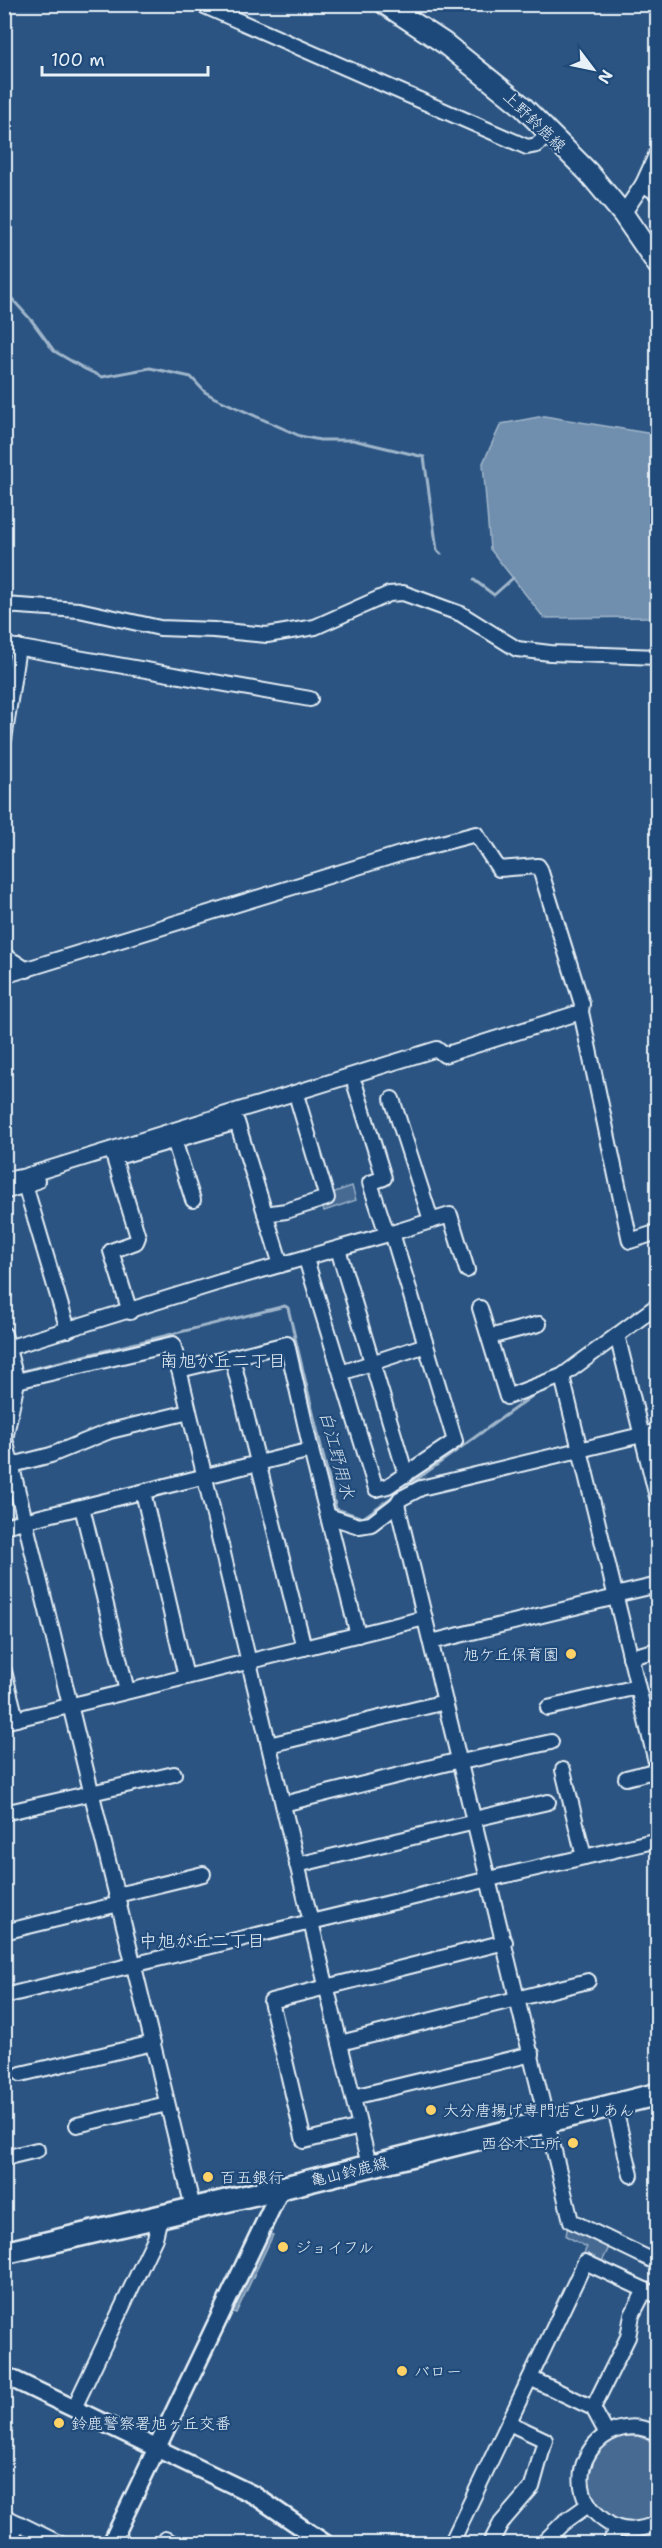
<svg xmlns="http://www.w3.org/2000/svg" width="662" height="2548" font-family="'Shantell Sans','Klee One',sans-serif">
	<rect width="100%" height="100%" fill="#2b5482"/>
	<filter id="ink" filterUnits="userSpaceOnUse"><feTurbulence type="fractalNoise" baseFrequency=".0167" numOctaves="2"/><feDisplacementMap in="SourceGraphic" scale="12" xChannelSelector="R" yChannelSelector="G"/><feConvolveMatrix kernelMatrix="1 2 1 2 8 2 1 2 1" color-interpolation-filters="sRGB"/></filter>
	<g filter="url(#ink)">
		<!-- green -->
		<g fill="#476b93" stroke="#98aec6" stroke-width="1.5">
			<polygon points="352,1186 356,1200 324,1211 322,1206 334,1201 332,1193"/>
			<polygon points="568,2225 610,2245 601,2264 583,2255 587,2247 566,2236"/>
			<path d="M624,2436H638L657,2444V2514C599,2548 556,2461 624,2436Z"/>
		</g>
		<!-- water -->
		<g fill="#708ead" stroke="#a0b6cb" stroke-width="1.5">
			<polygon points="544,416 647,433 657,436 657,617 544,618 490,549 483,463 501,424"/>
			<polygon points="267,2233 273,2235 236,2313 230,2311"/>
		</g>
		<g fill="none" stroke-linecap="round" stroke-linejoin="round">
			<!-- stream -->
			<g stroke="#a0b6cb" stroke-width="3">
				<polyline points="4,290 32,321 54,351 85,369 102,377 150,368 191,377 205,392 215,398 300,436 320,440 353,440 424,457 437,550 441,554"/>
				<polyline points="474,580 494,595 513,578"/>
				<polyline points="23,1371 285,1306 288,1308 336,1509 363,1518 539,1391"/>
			</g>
			<!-- minor casing -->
			<g stroke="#e8f1f8" stroke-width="18">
				<g id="minor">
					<polyline points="200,4 527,147 537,145 550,133"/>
					<polyline points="643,184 658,151"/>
					<polyline points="623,214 643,184 658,194"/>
					<polyline points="4,605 79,610 160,628 214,630 267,635 315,627 389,594 403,593 461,614 517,649 550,653 658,657"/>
					<polyline points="4,645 310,699"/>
					<polyline points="4,740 18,647"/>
					<polyline points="4,955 27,970"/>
					<polyline points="4,976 403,853 476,834 499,869 538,866 540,869 582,1004 581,1012 630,1241 658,1232"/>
					<polyline points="355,1085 384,1178 370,1183 387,1234"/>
					<polyline points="392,1099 431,1220"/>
					<polyline points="174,1140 193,1200"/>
					<polyline points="124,1155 237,1122 281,1265"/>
					<polyline points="114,1158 138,1237 136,1242 111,1251 130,1312"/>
					<polyline points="4,1180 22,1177 437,1049 444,1055 581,1012"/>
					<polyline points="25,1185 68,1330"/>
					<polyline points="4,1192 37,1181"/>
					<polyline points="265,1214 286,1211 327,1198 298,1101"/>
					<polyline points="392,1233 450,1215 467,1270"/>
					<polyline points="338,1249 406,1475"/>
					<polyline points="480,1308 507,1397 562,1376 658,1305"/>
					<polyline points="4,1334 17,1382 5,1439 193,2208"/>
					<polyline points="617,1335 658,1501"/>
					<polyline points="489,1337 539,1324"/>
					<polyline points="4,1349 220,1282 392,1233 455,1441 388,1486 376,1489 306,1259"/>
					<polyline points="232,1357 304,1648"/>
					<polyline points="179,1370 287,1344 311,1450 358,1635"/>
					<polyline points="341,1373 426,1345"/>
					<polyline points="562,1376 658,1770"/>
					<polyline points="4,1384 173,1344 369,2165"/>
					<polyline points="12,1465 51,1455 110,1431 189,1412"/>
					<polyline points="143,1492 186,1677"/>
					<polyline points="397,1504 571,2221 658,2263"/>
					<polyline points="82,1507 127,1691"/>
					<polyline points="328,1516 359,1526 371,1524 397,1504 400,1499 421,1488 658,1431"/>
					<polyline points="4,1526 311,1450"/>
					<polyline points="615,1595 658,1585"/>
					<polyline points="431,1642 616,1597"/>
					<polyline points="630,1657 658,1650"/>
					<polyline points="4,1671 16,1719"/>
					<polyline points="548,1708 637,1687"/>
					<polyline points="4,1722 425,1618"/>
					<polyline points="269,1745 445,1702"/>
					<polyline points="461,1762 551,1742"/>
					<polyline points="563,1770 584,1857"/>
					<polyline points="626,1778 658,1770"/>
					<polyline points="283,1804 460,1760"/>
					<polyline points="4,1813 174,1774"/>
					<polyline points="474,1819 548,1802"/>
					<polyline points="297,1865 475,1822"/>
					<polyline points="117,1895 203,1874"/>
					<polyline points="8,1931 119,1904"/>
					<polyline points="4,1996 489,1879 658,1840"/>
					<polyline points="340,2043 588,1981"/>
					<polyline points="21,2074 153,2043"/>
					<polyline points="353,2097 532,2054"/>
					<polyline points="614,2105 631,2175"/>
					<polyline points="77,2125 167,2104"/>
					<polyline points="360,2127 304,2141 271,2001 505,1942"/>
					<polyline points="4,2158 37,2150"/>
					<polyline points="530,2378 593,2408 607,2434"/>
					<polyline points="74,2408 155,2238 160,2217"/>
					<polyline points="593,2408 628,2337 632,2315 645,2290"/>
					<path d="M658,2434C601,2404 550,2482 605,2521C620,2533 640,2531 658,2523"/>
					<polyline points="4,2516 61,2544"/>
					<polyline points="8,2544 18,2523"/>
					<polyline points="163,2544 165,2539 175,2544"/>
					<polyline points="451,2544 585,2262 658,2296"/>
					<polyline points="490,2544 501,2523 532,2487 545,2440 509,2423"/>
					<polyline points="542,2544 563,2523 588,2505"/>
					<polyline points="610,2544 616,2527"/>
				</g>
			</g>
			<!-- tertiary casing -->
			<g stroke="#e8f1f8" stroke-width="21">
				<g id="tertiary">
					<polyline points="4,2375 254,2495 326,2544"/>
					<polyline points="111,2544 281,2188"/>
				</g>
			</g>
			<!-- secondary casing -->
			<g stroke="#e8f1f8" stroke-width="24">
				<polyline id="secondary" points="385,4 444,43 521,105 588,172 623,214 658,265"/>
			</g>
			<!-- primary casing -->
			<g stroke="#e8f1f8" stroke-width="26">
				<polyline id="primary" points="4,2253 281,2188 658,2094"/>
			</g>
			<!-- minor -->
			<use href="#minor" stroke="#1f4a7a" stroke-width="14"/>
			<!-- tertiary -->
			<use href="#tertiary" stroke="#1f4a7a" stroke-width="16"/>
			<!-- secondary -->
			<use href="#secondary" stroke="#1f4a7a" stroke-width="20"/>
			<!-- primary -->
			<use href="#primary" stroke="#1f4a7a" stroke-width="21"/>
		</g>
	</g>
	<!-- markers -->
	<g fill="#ffd166" stroke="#1f4a7a" stroke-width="2">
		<circle cx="571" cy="1654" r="6"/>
		<circle cx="431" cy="2110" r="6"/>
		<circle cx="573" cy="2143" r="6"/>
		<circle cx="208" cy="2177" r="6"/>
		<circle cx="283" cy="2247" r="6"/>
		<circle cx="402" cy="2371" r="6"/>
		<circle cx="59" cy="2423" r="6"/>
	</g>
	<g text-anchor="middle" stroke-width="4.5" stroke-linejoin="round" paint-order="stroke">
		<!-- street labels -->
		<g font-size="16" fill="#e8f1f8" stroke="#1f4a7a">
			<text transform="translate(535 121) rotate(44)" y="6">上野鈴鹿線</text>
			<text transform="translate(349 2171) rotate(-14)" y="6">亀山鈴鹿線</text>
		</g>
		<!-- poi labels -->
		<g font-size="16" fill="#e8f1f8" stroke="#1f4a7a" text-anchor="start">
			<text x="559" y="1660" text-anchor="end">旭ケ丘保育園</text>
			<text x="443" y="2116">大分唐揚げ専門店とりあん</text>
			<text x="561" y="2149" text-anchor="end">西谷木工所</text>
			<text x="220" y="2183">百五銀行</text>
			<text x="295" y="2253">ジョイフル</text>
			<text x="414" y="2377">バロー</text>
			<text x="71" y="2429">鈴鹿警察署旭ヶ丘交番</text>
		</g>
		<!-- neighbourhood labels -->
		<g font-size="18" fill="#e8f1f8" stroke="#1f4a7a">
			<text x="223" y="1367">南旭が丘二丁目</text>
			<text x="202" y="1947">中旭が丘二丁目</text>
		</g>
		<!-- water labels -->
		<g font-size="18" font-style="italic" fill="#d0dde9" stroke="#1f4a7a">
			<text transform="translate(337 1455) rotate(75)" y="6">白江野用水</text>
		</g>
	</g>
	<!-- margin -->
	<rect width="662" height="2548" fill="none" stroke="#1f4a7a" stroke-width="24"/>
	<rect x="12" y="12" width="638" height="2524" fill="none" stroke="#e8f1f8" stroke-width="2" filter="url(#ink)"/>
	<!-- north arrow -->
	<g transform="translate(593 69) rotate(122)" stroke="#1f4a7a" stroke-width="4.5" paint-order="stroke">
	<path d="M0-4.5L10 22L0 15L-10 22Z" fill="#e8f1f8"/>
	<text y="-9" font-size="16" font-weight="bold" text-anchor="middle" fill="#e8f1f8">N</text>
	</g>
	<!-- scale -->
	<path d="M42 66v9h166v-9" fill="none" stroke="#e8f1f8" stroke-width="3"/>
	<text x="51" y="66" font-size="18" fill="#e8f1f8" stroke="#1f4a7a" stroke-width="4.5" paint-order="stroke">100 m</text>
</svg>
